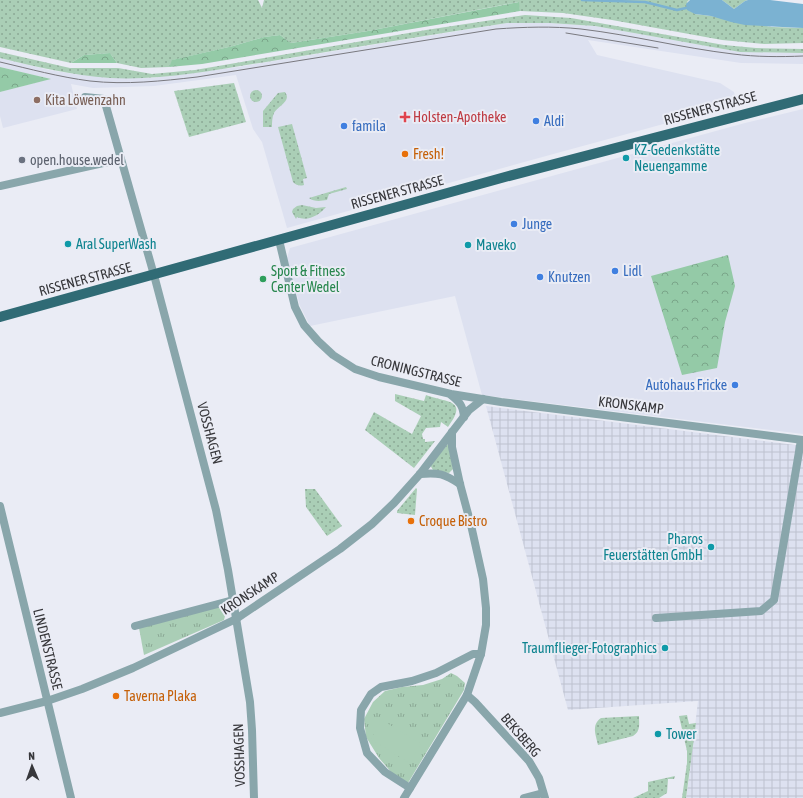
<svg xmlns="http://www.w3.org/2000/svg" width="803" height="798" font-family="'Asap Condensed',sans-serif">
	<defs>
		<pattern id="industrial-grid" width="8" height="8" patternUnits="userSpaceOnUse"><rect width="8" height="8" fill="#dde1f0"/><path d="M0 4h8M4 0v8" fill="none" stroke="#bec2cf"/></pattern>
		<pattern id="grass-dots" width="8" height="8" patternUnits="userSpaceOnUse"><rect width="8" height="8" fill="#aaceb6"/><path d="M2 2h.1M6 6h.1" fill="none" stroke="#8ba895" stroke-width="1.8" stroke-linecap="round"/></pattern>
		<pattern id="forest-crowns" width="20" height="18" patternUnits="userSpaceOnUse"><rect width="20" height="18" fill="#94caa7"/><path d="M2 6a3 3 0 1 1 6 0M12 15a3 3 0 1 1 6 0" fill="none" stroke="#7aa589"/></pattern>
		<pattern id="park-tufts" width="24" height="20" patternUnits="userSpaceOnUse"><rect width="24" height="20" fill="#aaceb6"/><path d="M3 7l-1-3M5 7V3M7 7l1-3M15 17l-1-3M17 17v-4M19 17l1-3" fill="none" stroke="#8ba895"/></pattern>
	</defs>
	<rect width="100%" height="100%" fill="#eaecf5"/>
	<!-- built -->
	<g fill="#dde1f0">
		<polygon points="507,23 550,23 595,26 740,52 803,53 803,64 741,63 588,40 597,55 720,83 734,92 737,104 557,153 287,228 262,142 253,129 236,75 154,86 93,88 71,84 77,109 3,128 0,116 0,92 50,79 0,67 0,58 49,70 74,74 111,78 152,78 231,68"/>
		<polygon points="803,109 803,434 482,395 455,296 310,326 300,306 287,258 290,248 745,123"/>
	</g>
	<!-- industrial -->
	<polygon fill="url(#industrial-grid)" points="486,406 803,446 803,798 686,798 688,785 698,701 568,710"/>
	<!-- grass -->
	<g fill="url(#grass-dots)">
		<polygon points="0,0 258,0 262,8 264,0 689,0 687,2 695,14 711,16 772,27 803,28 803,43 764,44 722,40 612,20 563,13 520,11 518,2 368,31 291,43 280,35 264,37 233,46 173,60 169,67 141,68 117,63 110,53 84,55 71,63 0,47"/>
		<polygon points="722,0 748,0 745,1 734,9"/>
		<path d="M525,15L571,18L724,45L756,48L803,49V53L740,52L595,26L550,23H507C428,35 350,48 272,61C219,69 163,81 110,78C72,75 36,67 0,58V52L70,68H118L152,74L195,70L426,30Z"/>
		<polygon points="234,83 246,122 189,137 174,91"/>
		<circle cx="256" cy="96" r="6"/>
		<path d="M285,92C292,101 278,106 274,113C272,117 272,122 272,127H263V111L278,93Z"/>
		<path d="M292,124L307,178L303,179L304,185C300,186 297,186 293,182L278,127Z"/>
		<path d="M346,187L347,189L329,194L327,200C321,201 314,202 309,198Z"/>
		<path d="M302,205L316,208L326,207C319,215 308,222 297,217L296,219L292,212L293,209L297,206Z"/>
		<path d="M395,394L424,401L426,395C447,403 469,399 448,427L441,422L440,427L426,428L422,434L423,439H425V442L435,441L414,468L365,430L374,412L412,434L421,416L395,401Z"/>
		<polygon points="448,444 453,469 449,473 433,470 430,465"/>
		<polygon points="416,488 417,489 415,515 397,513 397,511"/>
		<polygon points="305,489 315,489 342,526 327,536 306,507"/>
		<polygon points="687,715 689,724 696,723 686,798 682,798 687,763 687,751 679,716"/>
		<path d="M639,716C639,724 641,731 633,736L598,745C596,735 591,725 601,718Z"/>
		<polygon points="675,776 674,779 668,779 667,793 659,798 633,798 648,791 648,782"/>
	</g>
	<!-- forest -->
	<g fill="url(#forest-crowns)">
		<polygon points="519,2 520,11 202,64 169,67 172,60 233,46 264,37 280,35 291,43 368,31"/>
		<polygon points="110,53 117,63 71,63 84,55"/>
		<polygon points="0,67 51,79 0,92"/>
		<polygon points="728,255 735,286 725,322 717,368 682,375 651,276"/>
	</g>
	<!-- park -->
	<g fill="url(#park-tufts)">
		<polygon points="227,603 227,608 224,620 144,655 139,628"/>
		<polygon points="451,673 457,676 465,683 464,690 408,783 392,773 379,758 366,737 364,719 373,702 385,691 402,687 423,685 442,679"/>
	</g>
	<!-- pitch -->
	<polygon fill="#aaceb6" points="382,720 421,744 409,763 371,739"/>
	<!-- water -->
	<polygon fill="#7bb2d2" points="690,0 722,0 734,9 745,1 748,0 770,0 803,4 803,28 745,25 731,22 711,16 695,14 687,10 686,4"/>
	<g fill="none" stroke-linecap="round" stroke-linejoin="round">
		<!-- stream -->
		<polyline stroke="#7bb2d2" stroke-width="2.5" points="582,0 645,2 677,10 686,8"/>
		<!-- minor -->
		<g stroke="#89a6ab" stroke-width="8">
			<polyline points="85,97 104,99 154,275 216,510 228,570 250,702 252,730 254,798"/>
			<polyline points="0,186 121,159"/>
			<polyline points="279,240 295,307 304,325 318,341 333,355 355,369 379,377 451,394 501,402 803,440"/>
			<path d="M451,395C460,402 463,406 464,417"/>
			<path d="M420,474C439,472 444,474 460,484"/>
			<polyline points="0,506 71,798"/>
			<polyline points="656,618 761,611 774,600 801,440"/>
			<polyline points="135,626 233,600"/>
			<polyline points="467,695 475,702 529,761 539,778 545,798"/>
			<polyline points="0,713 47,701 82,689 133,668 236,619 340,549 372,524 394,503 420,474 469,410 483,399"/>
			<polyline points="410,788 385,772 367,753 360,728 361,710 371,694 381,687 412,681 436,673 473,654 481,654"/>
			<polyline points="404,798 467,695 481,654 486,625 486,608 483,579 471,525 460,484 452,447 452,432"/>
			<polyline points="524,798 543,793"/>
		</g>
		<!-- primary -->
		<polyline stroke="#306b75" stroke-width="10" points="0,317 505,177 803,99"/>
		<!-- tram -->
		<g stroke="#79797f" stroke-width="1">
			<polyline points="566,33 658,48"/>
			<path d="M0,62C30,69 59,77 90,81C126,85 162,81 197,77L496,29C524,27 552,26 581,29C632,35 682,48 733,54C756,57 780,57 803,56"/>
		</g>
	</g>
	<!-- markers -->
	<circle fill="#8d6e63" stroke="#eaecf5" stroke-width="1.5" cx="37" cy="100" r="4"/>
	<path fill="#e0444e" stroke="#eaecf5" stroke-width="1.5" d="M403 111h4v4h4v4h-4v4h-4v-4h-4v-4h4z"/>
	<g fill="#3f7fe0" stroke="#eaecf5" stroke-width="1.5">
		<circle cx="536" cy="121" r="4"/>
		<circle cx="344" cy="126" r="4"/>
		<circle cx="514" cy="224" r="4"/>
		<circle cx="615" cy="271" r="4"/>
		<circle cx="540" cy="277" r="4"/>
		<circle cx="735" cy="385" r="4"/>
	</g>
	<g fill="#e8710a" stroke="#eaecf5" stroke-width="1.5">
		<circle cx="405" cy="154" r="4"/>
		<circle cx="411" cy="521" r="4"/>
		<circle cx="116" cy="696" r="4"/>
	</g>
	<g fill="#0f9aa8" stroke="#eaecf5" stroke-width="1.5">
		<circle cx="626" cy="158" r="4"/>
		<circle cx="68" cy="244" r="4"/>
		<circle cx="468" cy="245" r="4"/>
		<circle cx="711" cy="547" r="4"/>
		<circle cx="665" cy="648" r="4"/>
		<circle cx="658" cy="734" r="4"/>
	</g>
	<circle fill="#6b7280" stroke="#eaecf5" stroke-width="1.5" cx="22" cy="160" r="4"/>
	<circle fill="#2e9e5b" stroke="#eaecf5" stroke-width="1.5" cx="263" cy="279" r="4"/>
	<g text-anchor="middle" stroke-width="4" stroke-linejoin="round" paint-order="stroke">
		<!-- education labels -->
		<g font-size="14" fill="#785e54" stroke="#eaecf5" text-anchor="start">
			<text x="45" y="105">Kita Löwenzahn</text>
		</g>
		<!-- street labels -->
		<g font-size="14" fill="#37373b" stroke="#eaecf5">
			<text transform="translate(710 108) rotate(-15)" y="5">RISSENER STRASSE</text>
			<text transform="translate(397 192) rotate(-15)" y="5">RISSENER STRASSE</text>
			<text transform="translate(85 279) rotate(-15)" y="5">RISSENER STRASSE</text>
			<text transform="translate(416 371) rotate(14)" y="5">CRONINGSTRASSE</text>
			<text transform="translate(631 405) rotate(7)" y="5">KRONSKAMP</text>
			<text transform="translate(210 433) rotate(75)" y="5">VOSSHAGEN</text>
			<text transform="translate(250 593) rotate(-33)" y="5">KRONSKAMP</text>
			<text transform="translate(48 649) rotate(76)" y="5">LINDENSTRASSE</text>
			<text transform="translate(521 735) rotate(49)" y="5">BEKSBERG</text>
			<text transform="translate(239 755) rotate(-92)" y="5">VOSSHAGEN</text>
		</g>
		<!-- health labels -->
		<g font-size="14" fill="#be3a42" stroke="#eaecf5" text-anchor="start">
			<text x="413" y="122">Holsten-Apotheke</text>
		</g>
		<!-- shop labels -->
		<g font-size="14" fill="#366cbe" stroke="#eaecf5" text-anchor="start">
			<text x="544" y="126">Aldi</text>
			<text x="352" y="131">famila</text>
			<text x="522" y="229">Junge</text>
			<text x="623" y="276">Lidl</text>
			<text x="548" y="282">Knutzen</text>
			<text x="727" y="390" text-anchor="end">Autohaus Fricke</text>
		</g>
		<!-- culture labels -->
		<g font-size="14" fill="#0d838f" stroke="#eaecf5" text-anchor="start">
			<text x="634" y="155">KZ-Gedenkstätte<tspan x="634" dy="16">Neuengamme</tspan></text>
			<text x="76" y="249">Aral SuperWash</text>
			<text x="476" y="250">Maveko</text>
			<text x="703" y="544" text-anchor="end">Pharos<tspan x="703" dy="16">Feuerstätten GmbH</tspan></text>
			<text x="657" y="653" text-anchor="end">Traumflieger-Fotographics</text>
			<text x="666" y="739">Tower</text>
		</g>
		<!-- food labels -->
		<g font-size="14" fill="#c56008" stroke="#eaecf5" text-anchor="start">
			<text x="413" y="159">Fresh!</text>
			<text x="419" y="526">Croque Bistro</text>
			<text x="124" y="701">Taverna Plaka</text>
		</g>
		<!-- worship labels -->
		<g font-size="14" fill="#5b616d" stroke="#eaecf5" text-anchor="start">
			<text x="30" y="165">open.house.wedel</text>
		</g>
		<!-- leisure labels -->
		<g font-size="14" fill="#27864d" stroke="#eaecf5" text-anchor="start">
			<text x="271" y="276">Sport &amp; Fitness<tspan x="271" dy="16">Center Wedel</tspan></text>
		</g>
	</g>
	<!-- north arrow -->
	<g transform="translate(32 766) rotate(358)" stroke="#eaecf5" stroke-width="3" paint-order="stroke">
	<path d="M0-3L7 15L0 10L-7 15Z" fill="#37373b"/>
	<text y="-6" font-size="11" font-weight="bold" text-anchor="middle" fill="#37373b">N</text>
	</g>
</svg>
